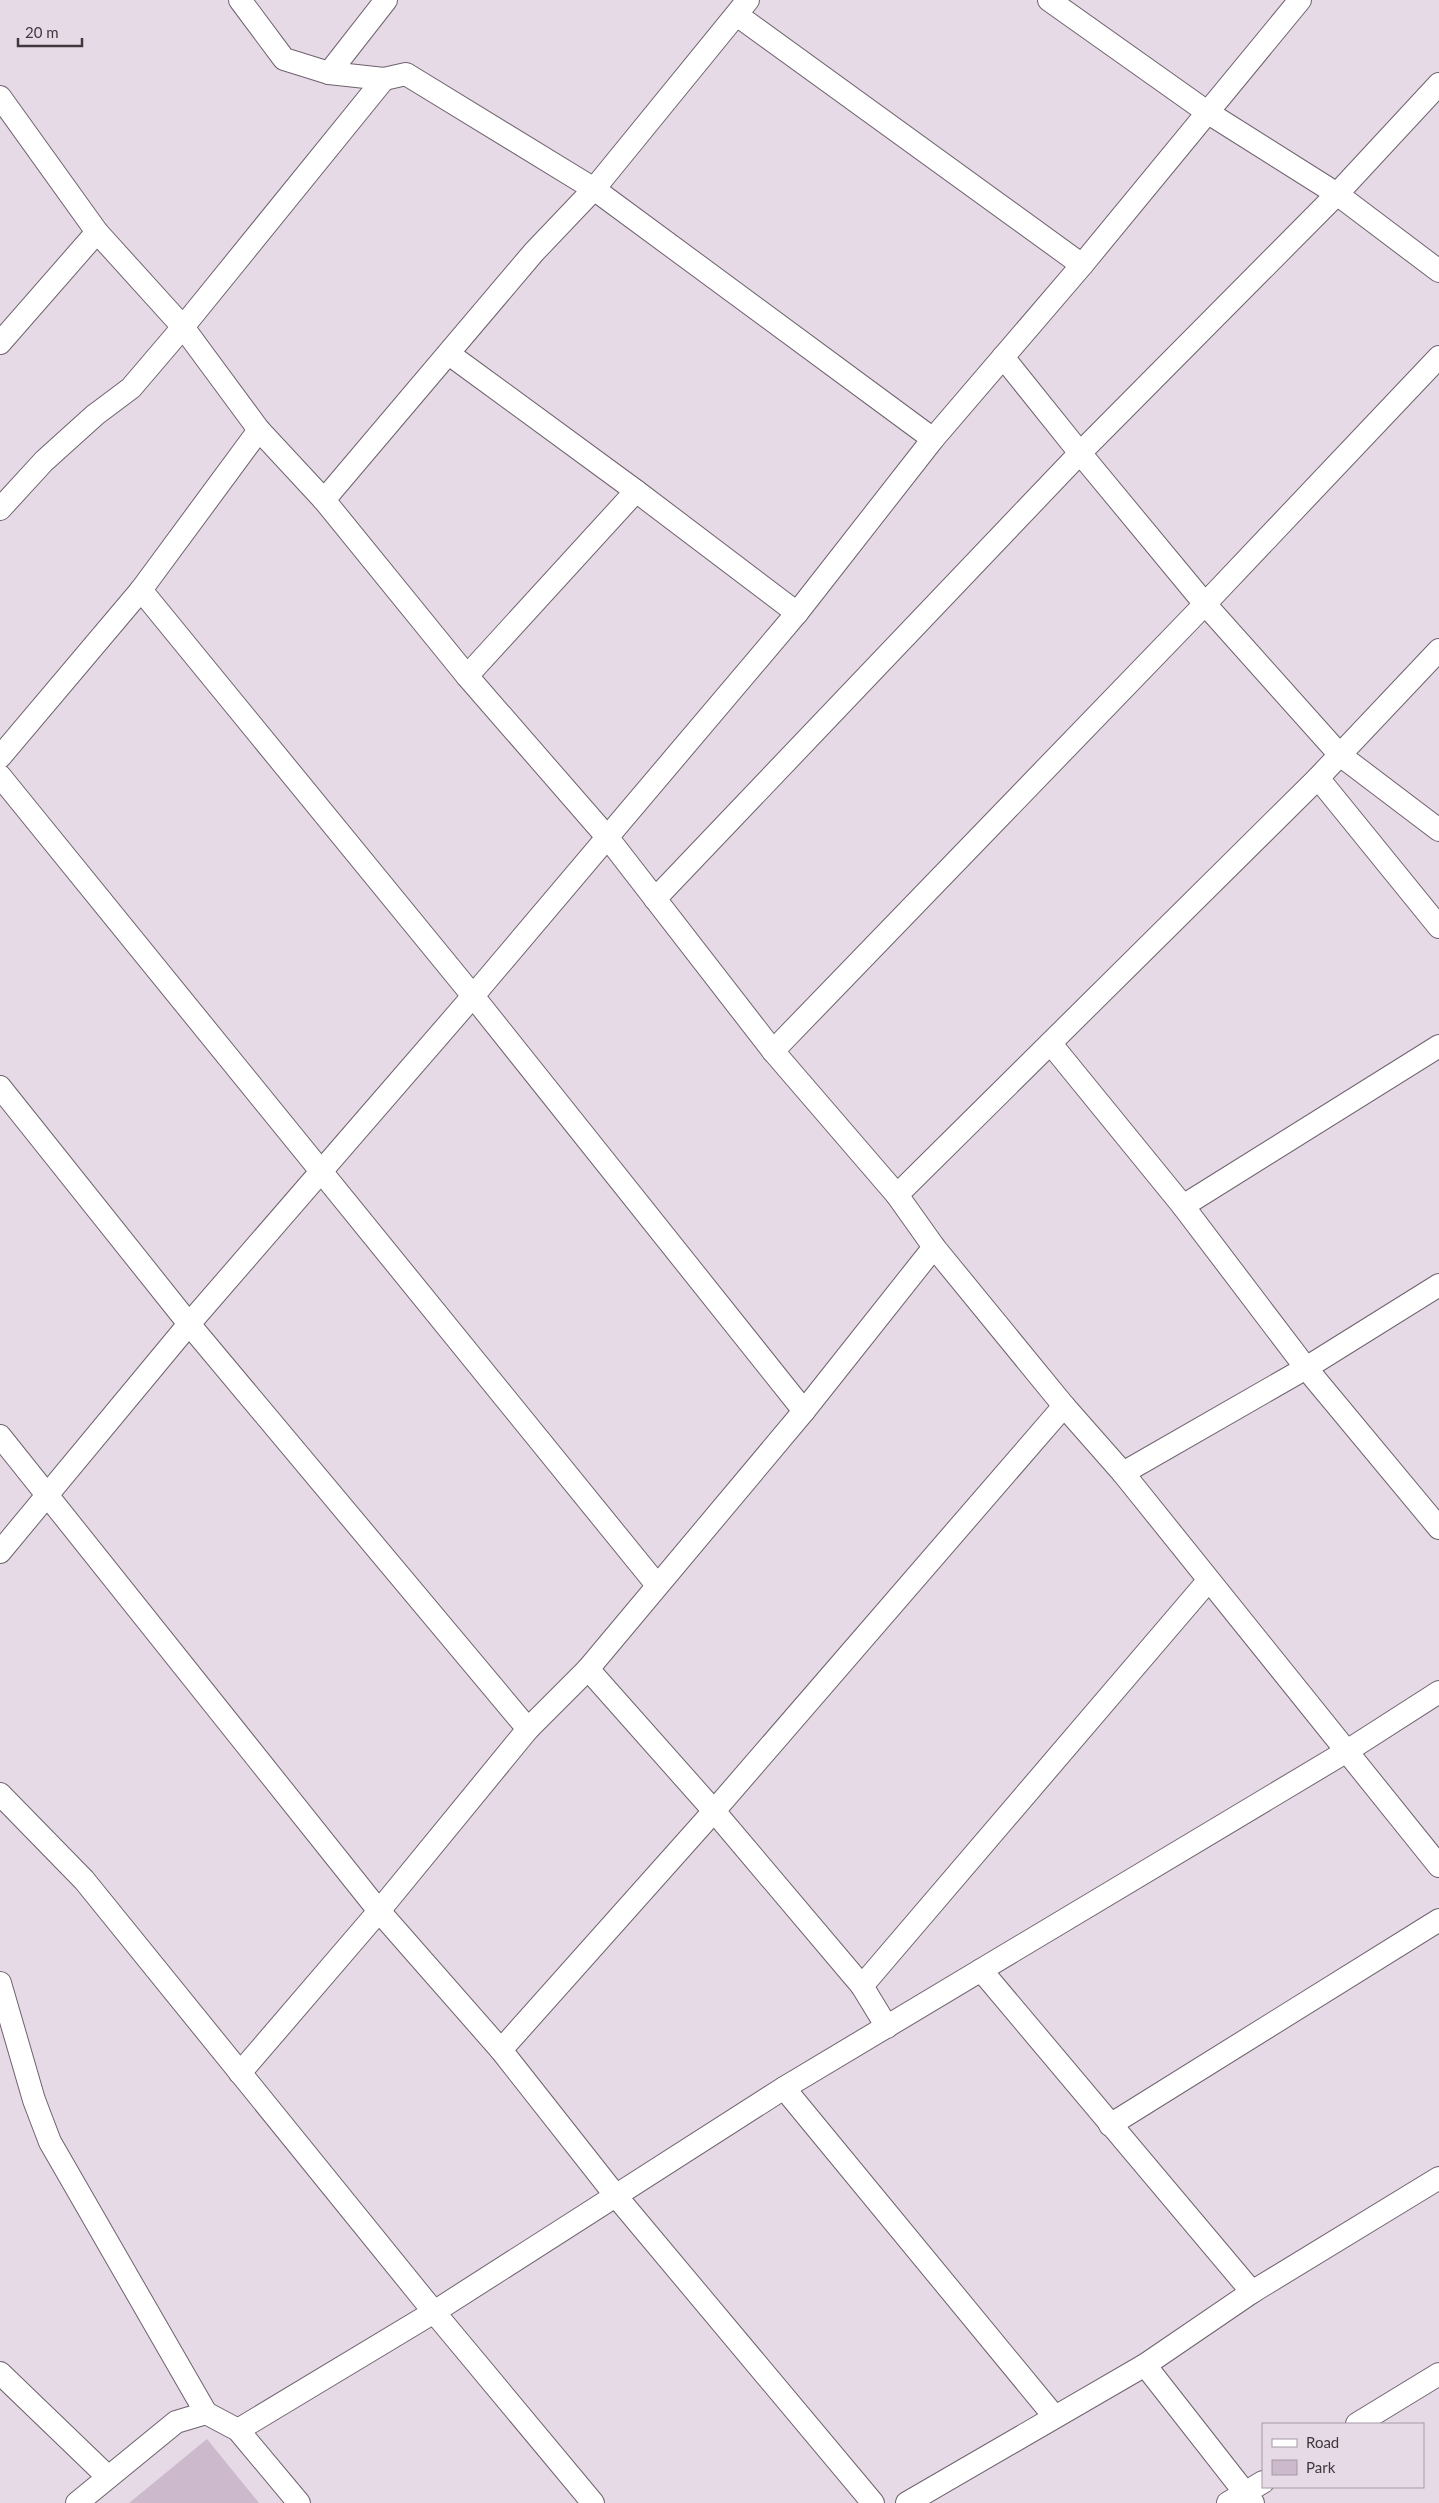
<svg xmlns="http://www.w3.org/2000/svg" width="1439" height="2503" font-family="Lato,sans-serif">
	<rect width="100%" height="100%" fill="#e7dae7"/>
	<!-- green -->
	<polygon fill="#cdb9cc" points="207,2439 259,2503 129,2503"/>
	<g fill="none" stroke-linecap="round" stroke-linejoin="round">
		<!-- minor casing -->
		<g stroke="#6e626e" stroke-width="24">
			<g id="minor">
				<polyline points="240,0 284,59 329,73 384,79 406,74 594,189 933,439"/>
				<polyline points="1049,0 1207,112 1337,194 1439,271"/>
				<polyline points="737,15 1082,265"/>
				<polyline points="329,73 386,0"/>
				<polyline points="0,97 97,232 183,327 259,430 324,500 467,676 608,838 773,1051 897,1195 934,1247 1064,1406 1123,1473 1439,1866"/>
				<polyline points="0,343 97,232"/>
				<polyline points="449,354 636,491 797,613"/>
				<polyline points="1003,357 1080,453 1205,604 1340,755 1439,830"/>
				<polyline points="324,500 534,252 594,189 748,0"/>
				<polyline points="0,509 44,461 95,415 131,388 183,327 384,79"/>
				<polyline points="141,590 473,996 804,1411"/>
				<polyline points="467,676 636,491"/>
				<polyline points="0,757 141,590 259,430"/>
				<polyline points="0,776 657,1585"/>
				<polyline points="1318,778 1439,927"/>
				<polyline points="655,899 1080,453 1337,194 1439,84"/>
				<polyline points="1051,1044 1183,1206 1306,1368 1439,1528"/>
				<polyline points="773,1051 1205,604 1439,357"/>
				<polyline points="0,1087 189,1324 528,1729"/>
				<polyline points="897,1195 1318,778 1439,650"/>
				<polyline points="1183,1206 1439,1046"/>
				<polyline points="0,1436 379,1911 501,2050 616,2196 873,2503"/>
				<polyline points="1123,1473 1306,1368 1439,1285"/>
				<polyline points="0,1552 189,1324 473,996 797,613 933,439 1082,265 1300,0"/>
				<polyline points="588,1669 714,1811 862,1986 887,2027"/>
				<polyline points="0,1794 84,1880 434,2312 593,2503"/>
				<polyline points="981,1970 1252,2292"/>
				<polyline points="0,1983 34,2100 50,2142 206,2413"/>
				<polyline points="862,1986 1208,1581"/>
				<polyline points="501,2050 714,1811 1064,1406"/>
				<polyline points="240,2073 379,1911 528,1729 588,1669 804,1411 934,1247"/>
				<polyline points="784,2088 1054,2416"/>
				<polyline points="1110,2125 1439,1920"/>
				<polyline points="1145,2365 1253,2503"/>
				<polyline points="0,2373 108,2477"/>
				<polyline points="1357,2424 1439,2374"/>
				<polyline points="238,2430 434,2312 784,2088 1347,1751 1439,1692"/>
				<polyline points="77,2503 176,2422 206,2413 238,2430 299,2503"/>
				<polyline points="907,2503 1145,2365 1252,2292 1439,2178"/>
				<polyline points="1228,2503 1263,2482"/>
			</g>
		</g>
		<!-- minor -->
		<use href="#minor" stroke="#fff" stroke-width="22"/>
	</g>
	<!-- legend -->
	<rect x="1262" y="2423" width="162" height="65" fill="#e7dae7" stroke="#a49aa3"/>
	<rect x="1272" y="2439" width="25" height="8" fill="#ffffff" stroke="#a49aa3"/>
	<text x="1306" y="2448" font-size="15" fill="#3f393e">Road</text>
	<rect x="1272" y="2460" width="25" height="15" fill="#cdb9cc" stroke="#a49aa3"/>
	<text x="1306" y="2473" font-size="15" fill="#3f393e">Park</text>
	<!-- scale -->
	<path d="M18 38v8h64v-8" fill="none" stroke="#3f393e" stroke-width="2.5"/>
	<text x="25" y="38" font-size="15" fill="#3f393e" stroke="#e7dae7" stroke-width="4" paint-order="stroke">20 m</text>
</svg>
